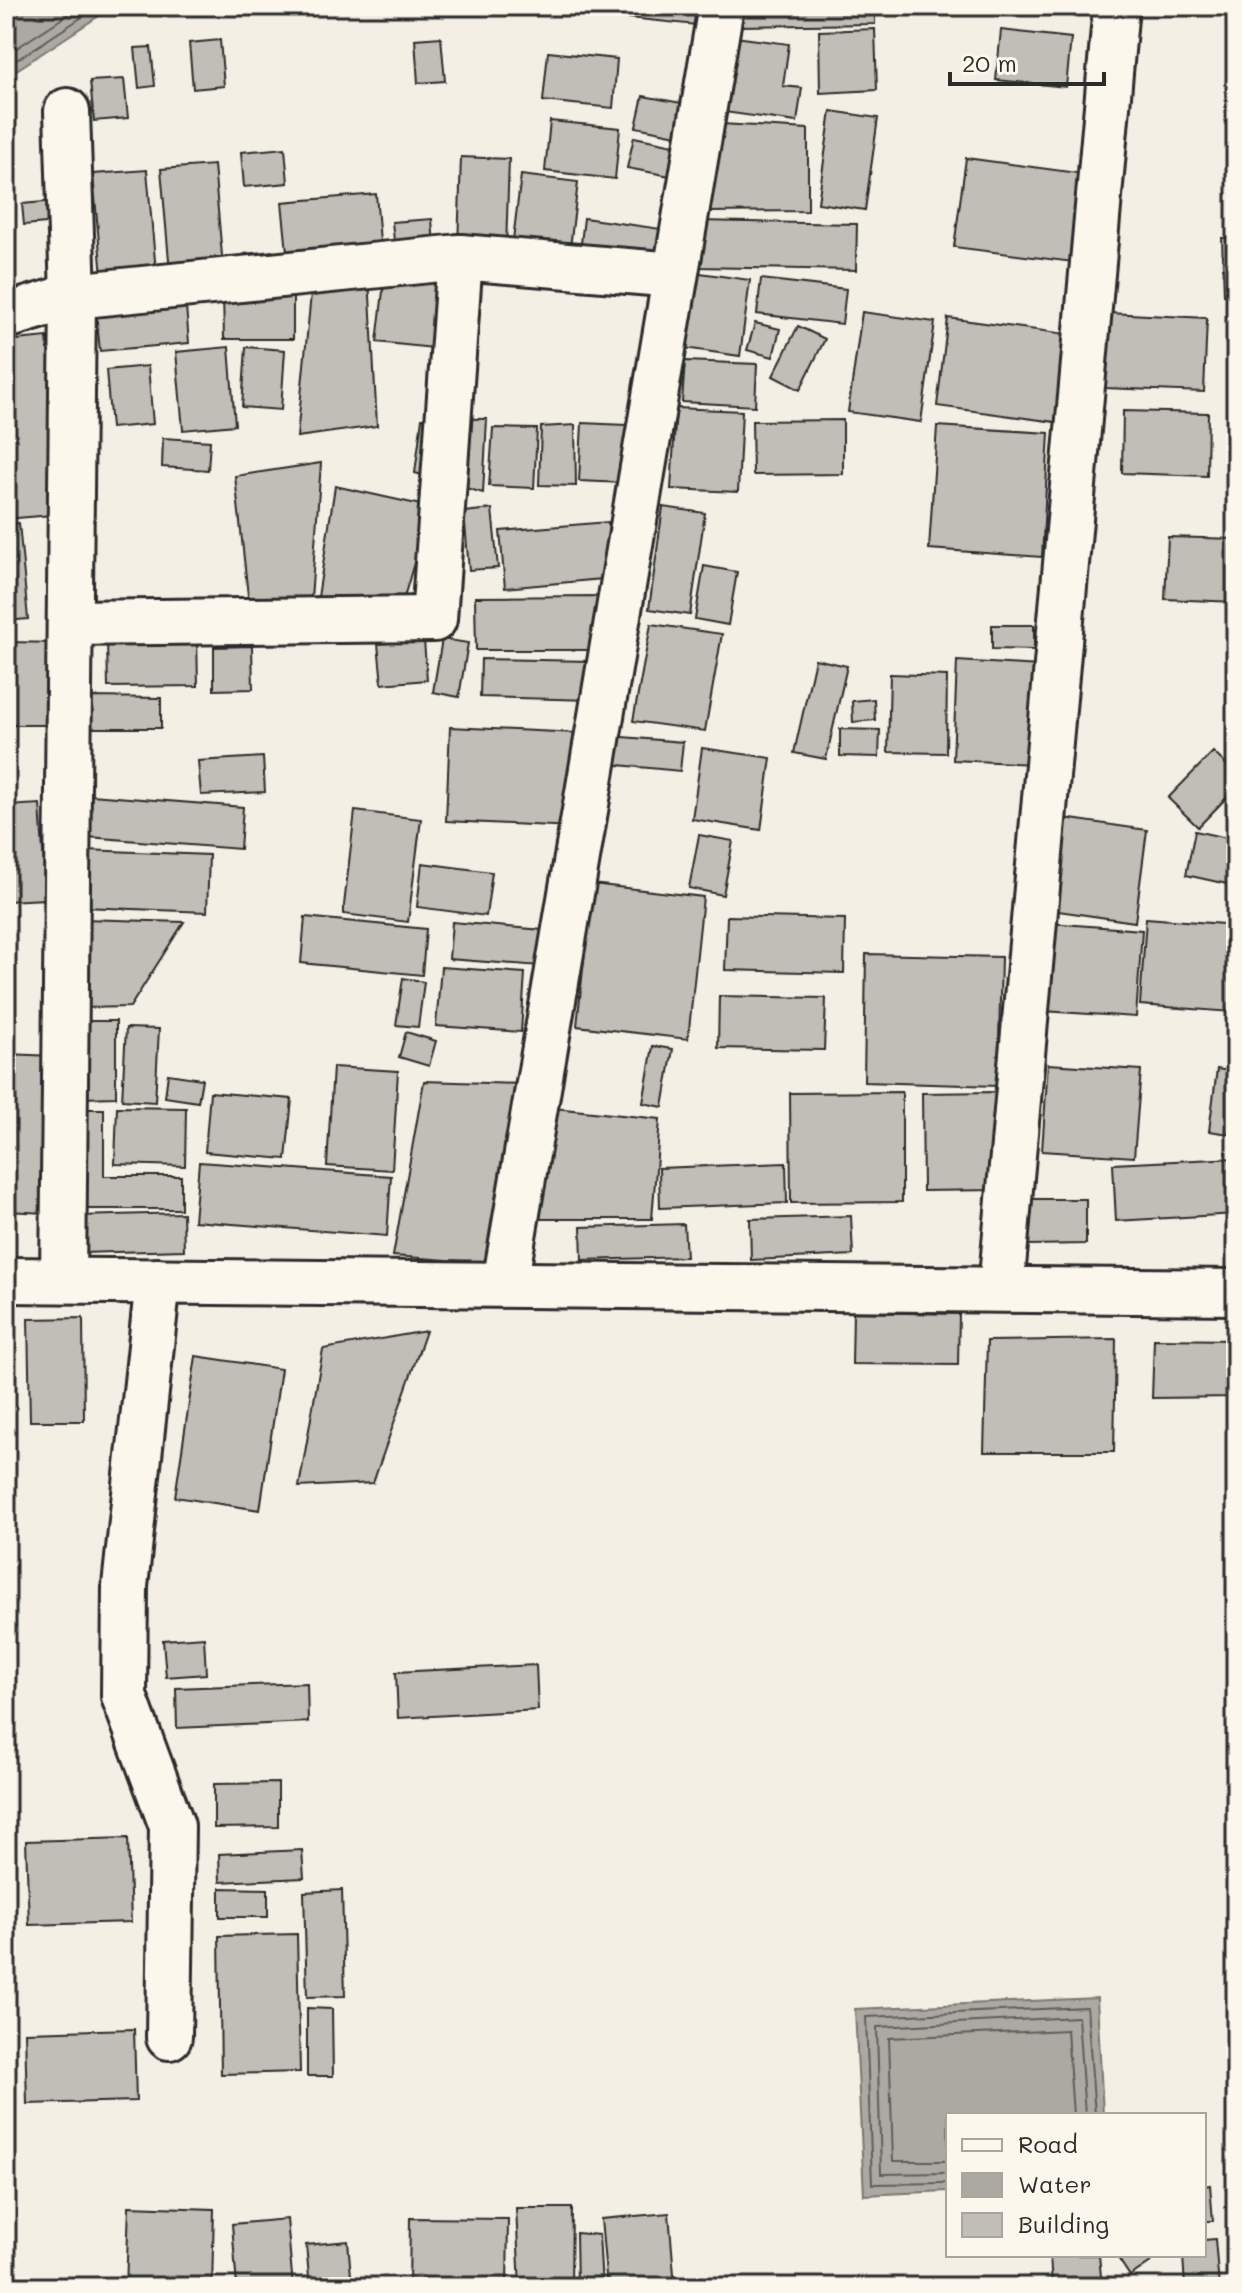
<svg xmlns="http://www.w3.org/2000/svg" width="1242" height="2293" font-family="Mali,sans-serif">
	<rect width="100%" height="100%" fill="#f3efe4"/>
	<filter id="ink" filterUnits="userSpaceOnUse"><feTurbulence type="fractalNoise" baseFrequency=".0125" numOctaves="2"/><feDisplacementMap in="SourceGraphic" scale="16" xChannelSelector="R" yChannelSelector="G"/><feConvolveMatrix kernelMatrix="1 2 1 2 8 2 1 2 1" color-interpolation-filters="sRGB"/></filter>
	<g filter="url(#ink)">
		<!-- water -->
		<g fill="#aca9a2" stroke="#787772" stroke-width="2">
			<polygon points="6,6 114,6 6,77"/>
			<polygon points="1097,1998 1103,2115 948,2115 948,2191 864,2195 855,2009"/>
		</g>
		<g fill="none" stroke-linecap="round" stroke-linejoin="round">
			<!-- shore -->
			<g stroke="#5f5d5b" stroke-width="2">
				<polyline points="6,55 81,6"/>
				<polyline points="6,67 99,6"/>
				<polyline points="948,2161 893,2161 889,2038 1067,2030 1073,2115"/>
				<polyline points="948,2173 881,2174 877,2027 1078,2017 1085,2115"/>
				<polyline points="948,2183 872,2184 866,2017 1087,2007 1095,2115"/>
			</g>
		</g>
		<!-- building -->
		<g fill="#c0beb6" stroke="#2b2b2b" stroke-width="2">
			<polygon points="592,6 708,6 706,26 591,14"/>
			<polygon points="739,6 875,6 875,24 739,26"/>
			<polygon points="1166,6 1236,6 1236,16"/>
			<polygon points="875,29 877,90 820,93 819,31"/>
			<polygon points="1001,30 1071,38 1066,87 996,80"/>
			<polygon points="441,37 445,81 418,83 415,39"/>
			<polygon points="735,37 789,44 783,86 802,88 797,122 724,112"/>
			<polygon points="220,40 224,86 193,89 189,43"/>
			<polygon points="151,47 155,86 139,88 135,48"/>
			<polygon points="548,52 617,59 613,108 543,101"/>
			<polygon points="124,79 128,118 94,121 90,81"/>
			<polygon points="643,96 698,106 692,138 636,127"/>
			<polygon points="831,111 878,118 865,210 818,203"/>
			<polygon points="550,121 620,128 615,179 545,171"/>
			<polygon points="721,124 808,129 808,211 709,212"/>
			<polygon points="634,137 689,148 681,178 627,168"/>
			<polygon points="285,148 288,183 244,187 241,152"/>
			<polygon points="461,157 509,159 506,248 458,247"/>
			<polygon points="966,158 1092,175 1081,263 954,247"/>
			<polygon points="214,165 223,267 170,272 161,169"/>
			<polygon points="147,170 156,272 102,277 93,174"/>
			<polygon points="521,175 578,182 569,256 512,248"/>
			<polygon points="376,194 381,253 288,262 282,202"/>
			<polygon points="56,201 58,222 24,225 22,204"/>
			<polygon points="584,218 661,229 656,263 580,252"/>
			<polygon points="432,219 434,246 395,249 392,222"/>
			<polygon points="698,221 857,224 856,270 698,267"/>
			<polygon points="1236,237 1236,295 1224,295 1222,238"/>
			<polygon points="272,251 274,268 247,271 245,254"/>
			<polygon points="693,272 750,280 740,356 684,348"/>
			<polygon points="385,274 441,281 433,348 377,342"/>
			<polygon points="369,277 377,426 297,437 311,294"/>
			<polygon points="761,279 846,289 842,324 757,314"/>
			<polygon points="293,291 293,339 224,339 223,292"/>
			<polygon points="185,294 189,343 100,351 95,302"/>
			<polygon points="862,312 935,322 921,422 848,412"/>
			<polygon points="1108,313 1207,318 1204,392 1105,388"/>
			<polygon points="948,318 1074,335 1063,423 937,406"/>
			<polygon points="755,323 780,329 773,357 747,350"/>
			<polygon points="798,326 825,339 800,390 773,376"/>
			<polygon points="47,337 63,514 6,519 6,341"/>
			<polygon points="229,347 235,425 183,430 176,352"/>
			<polygon points="246,347 285,350 281,410 242,407"/>
			<polygon points="685,361 757,364 755,406 682,402"/>
			<polygon points="148,366 153,424 111,428 106,370"/>
			<polygon points="676,408 742,411 738,492 671,489"/>
			<polygon points="1123,411 1208,413 1207,476 1122,473"/>
			<polygon points="422,418 487,419 483,493 415,473"/>
			<polygon points="843,420 843,474 753,475 752,421"/>
			<polygon points="582,423 626,425 624,483 579,481"/>
			<polygon points="575,425 576,486 539,485 541,427"/>
			<polygon points="937,426 1049,433 1042,557 929,549"/>
			<polygon points="493,428 537,429 534,488 489,486"/>
			<polygon points="163,438 210,441 208,470 162,467"/>
			<polygon points="321,463 311,599 249,605 235,476"/>
			<polygon points="335,486 430,507 403,601 318,597"/>
			<polygon points="663,507 705,513 690,615 649,609"/>
			<polygon points="492,509 498,568 469,570 464,512"/>
			<polygon points="608,522 613,578 505,588 500,531"/>
			<polygon points="19,523 28,619 6,621 6,524"/>
			<polygon points="1168,537 1236,539 1236,602 1165,599"/>
			<polygon points="704,566 737,572 728,625 695,619"/>
			<polygon points="599,596 599,650 476,650 475,597"/>
			<polygon points="651,624 722,634 705,731 633,721"/>
			<polygon points="992,625 1034,625 1034,650 992,649"/>
			<polygon points="197,635 198,686 108,687 107,638"/>
			<polygon points="442,639 468,643 459,697 433,692"/>
			<polygon points="424,640 427,680 382,684 378,644"/>
			<polygon points="6,642 61,643 60,725 6,725"/>
			<polygon points="252,646 253,689 214,690 214,647"/>
			<polygon points="481,659 592,661 591,700 480,697"/>
			<polygon points="815,659 847,666 826,759 794,753"/>
			<polygon points="957,661 1040,666 1035,764 953,760"/>
			<polygon points="890,674 947,676 946,753 888,752"/>
			<polygon points="91,697 161,698 161,728 90,728"/>
			<polygon points="874,699 875,720 853,722 852,701"/>
			<polygon points="450,727 578,733 574,827 446,821"/>
			<polygon points="840,729 880,730 879,757 840,756"/>
			<polygon points="610,736 683,742 680,771 608,764"/>
			<polygon points="702,748 771,758 761,830 692,819"/>
			<polygon points="1213,752 1236,774 1236,788 1198,827 1168,798"/>
			<polygon points="263,757 265,792 201,795 198,761"/>
			<polygon points="91,795 243,807 240,849 88,837"/>
			<polygon points="40,804 46,899 6,901 6,806"/>
			<polygon points="355,811 421,819 408,922 343,914"/>
			<polygon points="1064,818 1147,830 1135,922 1051,910"/>
			<polygon points="1195,831 1236,840 1236,886 1186,875"/>
			<polygon points="699,835 733,841 723,895 689,888"/>
			<polygon points="85,850 209,855 207,912 83,907"/>
			<polygon points="422,863 492,872 486,916 417,907"/>
			<polygon points="592,884 703,897 688,1039 577,1026"/>
			<polygon points="727,916 845,919 844,973 725,970"/>
			<polygon points="305,917 426,929 422,975 301,963"/>
			<polygon points="1146,918 1236,925 1232,1012 1140,1005"/>
			<polygon points="82,919 184,922 130,1007 80,1008"/>
			<polygon points="452,922 543,930 540,966 449,959"/>
			<polygon points="1049,923 1142,930 1136,1017 1043,1011"/>
			<polygon points="866,954 1001,957 998,1086 864,1082"/>
			<polygon points="441,967 525,973 521,1032 436,1026"/>
			<polygon points="403,978 424,982 418,1027 396,1025"/>
			<polygon points="719,996 826,998 824,1050 718,1048"/>
			<polygon points="82,1021 116,1021 116,1097 82,1098"/>
			<polygon points="126,1028 159,1029 155,1102 122,1100"/>
			<polygon points="406,1032 436,1041 429,1066 399,1057"/>
			<polygon points="653,1046 673,1049 663,1107 643,1103"/>
			<polygon points="6,1054 54,1056 46,1213 6,1211"/>
			<polygon points="1048,1064 1141,1070 1134,1157 1042,1151"/>
			<polygon points="333,1067 398,1071 392,1170 327,1166"/>
			<polygon points="1217,1069 1236,1072 1236,1135 1209,1131"/>
			<polygon points="168,1074 202,1079 198,1102 165,1097"/>
			<polygon points="424,1081 523,1084 488,1263 393,1256"/>
			<polygon points="210,1092 292,1099 286,1159 205,1152"/>
			<polygon points="902,1092 902,1202 791,1203 790,1093"/>
			<polygon points="996,1092 996,1190 923,1191 922,1093"/>
			<polygon points="117,1107 186,1108 185,1166 115,1164"/>
			<polygon points="544,1107 660,1119 652,1219 533,1219"/>
			<polygon points="76,1109 104,1109 104,1176 181,1176 181,1209 76,1209"/>
			<polygon points="1236,1158 1236,1214 1116,1221 1113,1164"/>
			<polygon points="199,1162 391,1176 387,1236 194,1221"/>
			<polygon points="786,1163 787,1203 660,1208 659,1168"/>
			<polygon points="1028,1199 1086,1199 1086,1244 1029,1245"/>
			<polygon points="183,1213 184,1250 81,1253 80,1216"/>
			<polygon points="851,1216 853,1255 751,1260 750,1219"/>
			<polygon points="684,1224 686,1257 582,1260 581,1227"/>
			<polygon points="853,1312 959,1314 958,1365 852,1364"/>
			<polygon points="83,1318 84,1421 30,1421 28,1319"/>
			<polygon points="426,1331 373,1483 299,1487 323,1349"/>
			<polygon points="1116,1339 1114,1452 984,1452 987,1341"/>
			<polygon points="1154,1339 1236,1340 1236,1397 1152,1398"/>
			<polygon points="196,1356 281,1369 260,1510 175,1497"/>
			<polygon points="204,1637 206,1674 166,1677 163,1640"/>
			<polygon points="536,1665 538,1710 398,1718 396,1672"/>
			<polygon points="307,1683 308,1722 177,1728 176,1688"/>
			<polygon points="278,1783 278,1827 214,1828 214,1784"/>
			<polygon points="128,1838 131,1922 29,1925 26,1841"/>
			<polygon points="302,1850 304,1878 220,1882 219,1854"/>
			<polygon points="220,1888 268,1889 268,1917 220,1917"/>
			<polygon points="342,1890 345,1996 307,1997 304,1892"/>
			<polygon points="297,1934 300,2072 221,2074 219,1936"/>
			<polygon points="307,2008 332,2009 333,2076 307,2076"/>
			<polygon points="134,2029 136,2101 27,2104 25,2032"/>
			<polygon points="1210,2185 1213,2221 1204,2221 1204,2186"/>
			<polygon points="129,2206 214,2209 212,2287 126,2287"/>
			<polygon points="516,2208 572,2208 571,2287 520,2287"/>
			<polygon points="669,2213 675,2287 607,2287 601,2219"/>
			<polygon points="410,2218 508,2219 507,2287 409,2287"/>
			<polygon points="287,2219 293,2287 237,2287 232,2224"/>
			<polygon points="1232,2226 1236,2226 1236,2254 1234,2254"/>
			<polygon points="576,2233 599,2235 602,2287 577,2287"/>
			<polygon points="1215,2239 1219,2287 1185,2287 1183,2255 1204,2255 1204,2240"/>
			<polygon points="348,2241 352,2287 310,2287 306,2245"/>
			<polygon points="1050,2255 1099,2255 1102,2287 1052,2287"/>
			<polygon points="1116,2255 1161,2255 1130,2276"/>
		</g>
		<g fill="none" stroke-linecap="round" stroke-linejoin="round">
			<!-- street casing -->
			<g stroke="#2b2b2b" stroke-width="50">
				<g id="street">
					<polyline points="6,316 73,296 460,257 675,275"/>
					<polyline points="70,623 434,619 460,257"/>
					<polyline points="63,1280 73,296 67,111"/>
					<polyline points="158,1281 125,1586 124,1696 172,1826 169,2037"/>
					<polyline points="505,1284 721,6"/>
					<polyline points="1001,1289 1116,6"/>
				</g>
			</g>
			<!-- primary casing -->
			<g stroke="#2b2b2b" stroke-width="50">
				<polyline id="primary" points="6,1280 1236,1292"/>
			</g>
			<!-- street -->
			<use href="#street" stroke="#fbf7ec" stroke-width="44"/>
			<!-- primary -->
			<use href="#primary" stroke="#fbf7ec" stroke-width="44"/>
		</g>
	</g>
	<!-- margin -->
	<rect width="1242" height="2293" fill="none" stroke="#fbf7ec" stroke-width="32"/>
	<rect x="16" y="16" width="1210" height="2261" fill="none" stroke="#2b2b2b" stroke-width="3" filter="url(#ink)"/>
	<!-- legend -->
	<rect x="946" y="2113" width="260" height="144" fill="#fbf7ec" stroke="#a8a59f" stroke-width="2"/>
	<rect x="962" y="2139" width="40" height="12" fill="#fbf7ec" stroke="#a8a59f" stroke-width="2"/>
	<text x="1018" y="2153" font-size="24" fill="#2b2b2b">Road</text>
	<rect x="962" y="2173" width="40" height="24" fill="#aca9a2" stroke="#a8a59f" stroke-width="2"/>
	<text x="1018" y="2193" font-size="24" fill="#2b2b2b">Water</text>
	<rect x="962" y="2213" width="40" height="24" fill="#c0beb6" stroke="#a8a59f" stroke-width="2"/>
	<text x="1018" y="2233" font-size="24" fill="#2b2b2b">Building</text>
	<!-- scale -->
	<path d="M950 72v12h154v-12" fill="none" stroke="#2b2b2b" stroke-width="4"/>
	<text x="962" y="72" font-size="24" fill="#2b2b2b" stroke="#fbf7ec" stroke-width="6" paint-order="stroke">20 m</text>
</svg>
